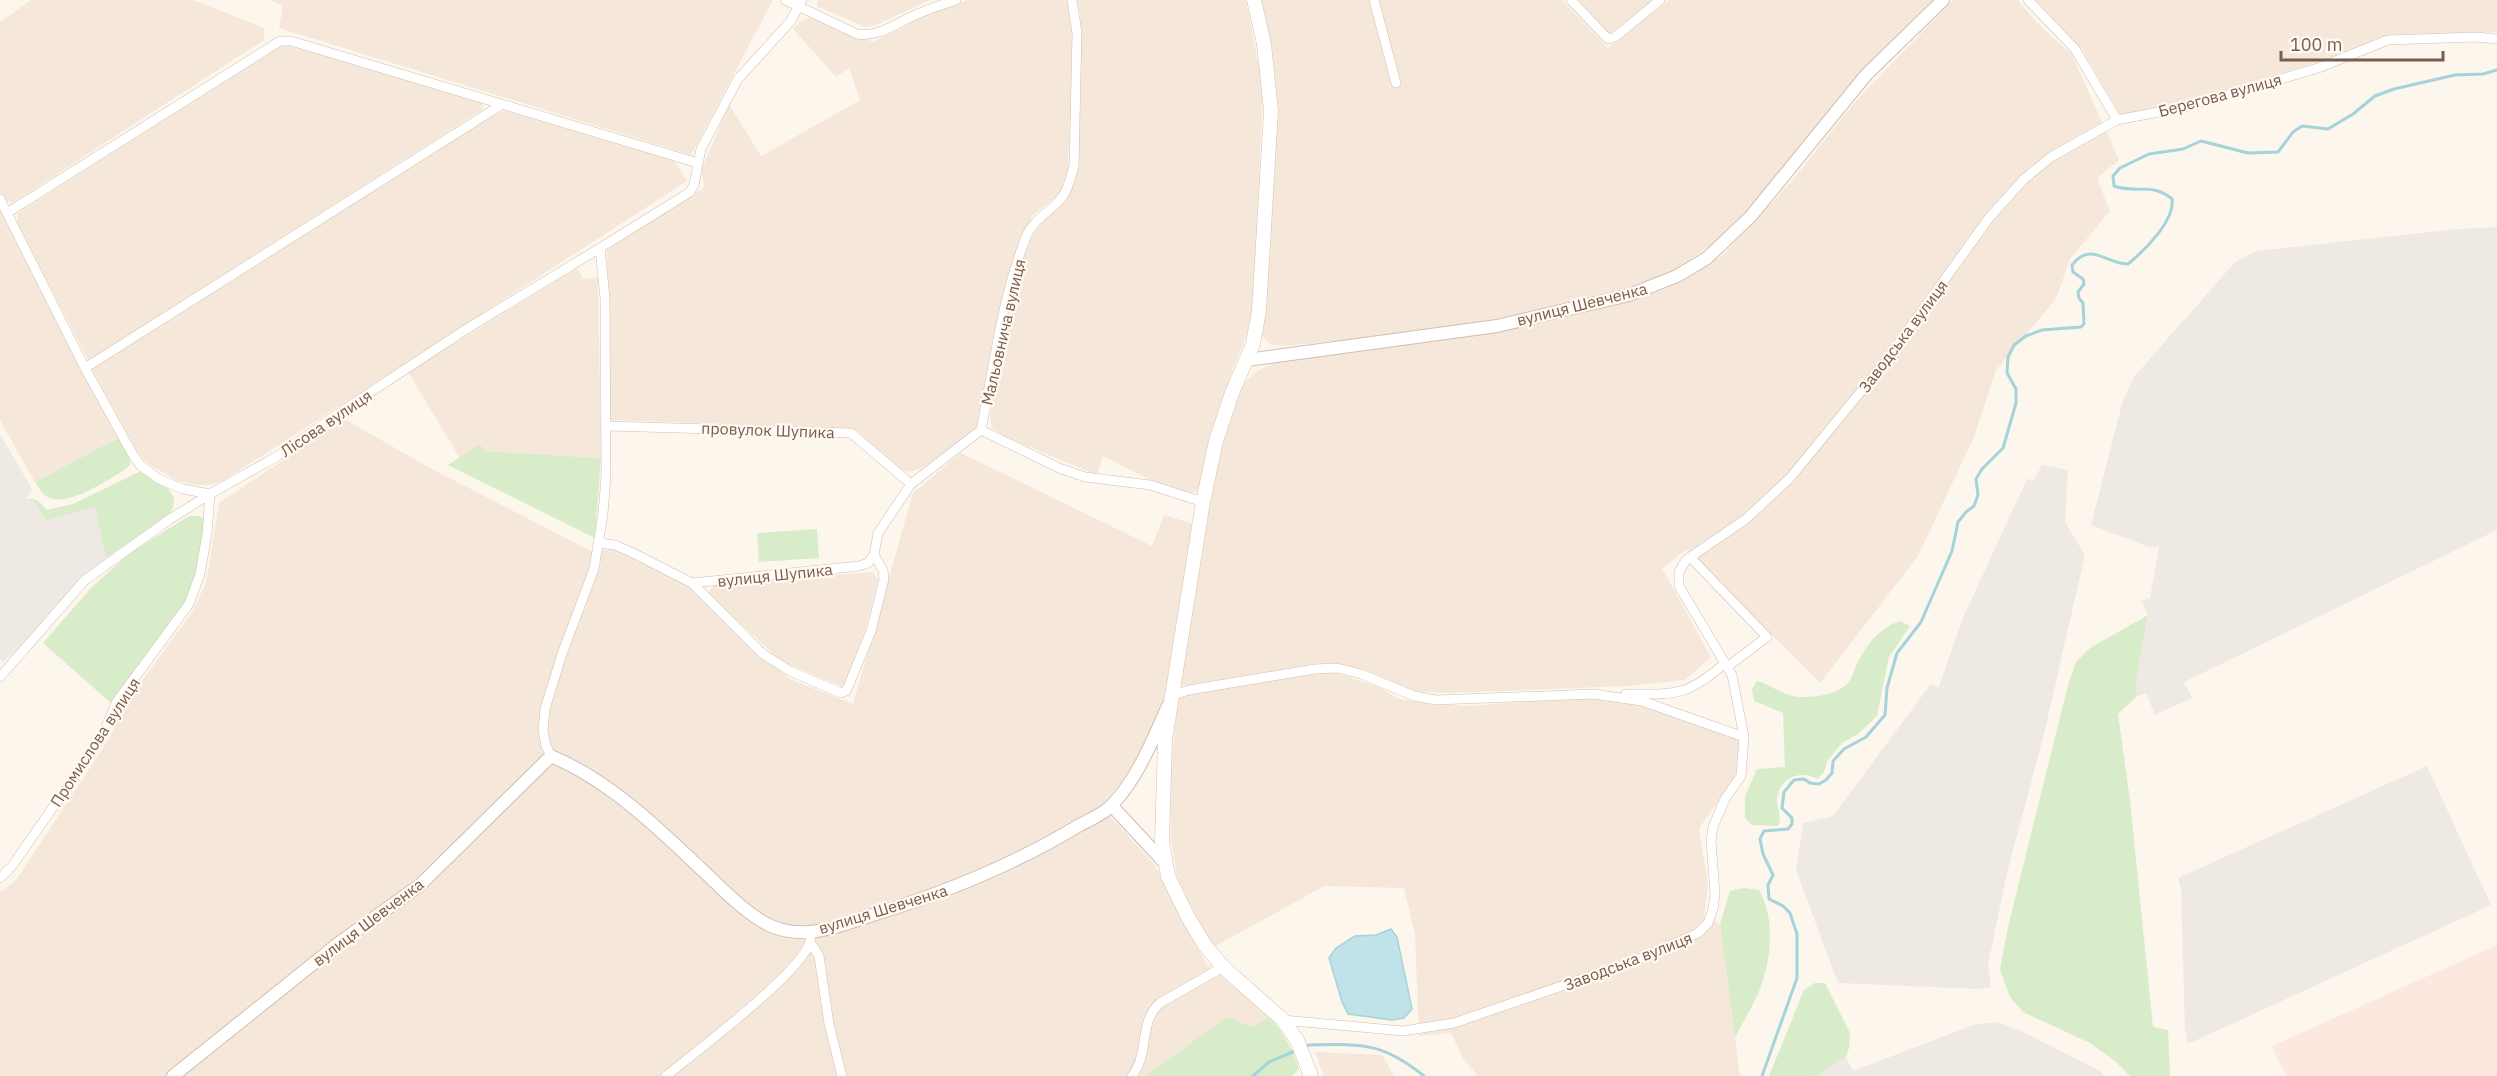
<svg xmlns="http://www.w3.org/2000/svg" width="2497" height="1076" font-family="'IBM Plex Sans',sans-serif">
	<rect width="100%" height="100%" fill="#fdf6ec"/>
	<!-- residential -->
	<g fill="#f5e8da">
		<polygon points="31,0 193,0 264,28 264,40 12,203 5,200 0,191 0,22"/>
		<polygon points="269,0 773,0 691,155 279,28 283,6"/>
		<polygon points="818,0 930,0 876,25 865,27 817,6"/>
		<polygon points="967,0 1067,0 1073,34 1068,170 1059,194 1032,216 1019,245 1004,291 977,430 922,468 907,472 892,465 858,431 836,428 610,420 607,249 705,187 701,171 729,104 761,156 860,100 849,68 836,77 793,29 799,22 811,16 873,42 922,16"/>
		<polygon points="1077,0 1246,0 1263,88 1255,285 1250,326 1230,376 1198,491 1190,493 1160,485 1103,456 1097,475 1006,437 992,428 990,415 1017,278 1031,235 1058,207 1078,168 1080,12"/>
		<polygon points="1258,0 1562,0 1608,48 1669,0 1934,0 1848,86 1769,187 1727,233 1679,268 1632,288 1540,311 1435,330 1286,346 1270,344 1261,334 1273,160"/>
		<polygon points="1577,0 1654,0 1612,34 1608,33"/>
		<polygon points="1953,0 2018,0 2036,22 2072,55 2119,160 2097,178 2110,211 2070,259 2056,299 1996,370 1974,437 1918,556 1820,683 1686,550 1662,568 1711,657 1685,680 1628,686 1449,693 1409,691 1374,674 1333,663 1189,687 1180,683 1210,496 1232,409 1245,382 1258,371 1277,361 1488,332 1573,316 1666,289 1722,256 1792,181 1854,103"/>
		<polygon points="2035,0 2497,0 2497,32 2387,37 2327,59 2196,100 2121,116 2082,49"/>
		<polygon points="283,44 482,102 483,109 89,361 17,224 18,213"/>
		<polygon points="504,110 674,161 687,181 223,481 209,485 197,485 178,481 147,463 137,451 92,369 486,120"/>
		<polygon points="0,211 118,438 35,482 0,420"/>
		<polygon points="577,268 583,279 598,277 601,458 484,451 479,444 460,458 408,372"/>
		<polygon points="345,419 426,466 591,551 615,549 690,587 756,654 792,680 853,704 913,493 961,453 1152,546 1164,515 1198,525 1167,692 1148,741 1134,766 1104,804 1110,816 1155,865 1205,962 1269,1017 1252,1027 1226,1018 1145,1076 0,1076 0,892 16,880 109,739 127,701 191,614 206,583 219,503"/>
		<polygon points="873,572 878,580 864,635 843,687 781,661 708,593 715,584"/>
		<polygon points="1336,673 1376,686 1399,699 1432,704 1469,706 1594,696 1634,703 1739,738 1736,777 1699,828 1708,884 1704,916 1720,924 1740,1076 1478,1076 1462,1057 1451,1033 1419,1036 1415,934 1404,888 1324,886 1214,947 1188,907 1177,877 1171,838 1170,778 1178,698 1183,695 1302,675"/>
		<polygon points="1315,1052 1382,1055 1394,1076 1324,1076"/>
	</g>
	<!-- commercial -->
	<polygon fill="#fde8e0" points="2497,945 2497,1076 2286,1076 2272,1046"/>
	<!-- industrial -->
	<g fill="#efe9e4">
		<polygon points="2497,227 2497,530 2184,682 2192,698 2155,715 2146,693 2136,697 2137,674 2148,616 2142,601 2150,598 2159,546 2149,547 2091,525 2123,400 2134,377 2235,262 2256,251 2459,229"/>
		<polygon points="0,434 32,489 26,499 33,499 46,521 96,505 106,558 76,584 23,645 3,662 0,659"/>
		<polygon points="2042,465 2068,470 2065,522 2085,555 2044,734 2007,873 1988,965 1991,987 1978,989 1838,983 1796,870 1803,823 1833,816 1930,685 1939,687 1962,620 2027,479 2034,480"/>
		<polygon points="2427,766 2491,905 2188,1044 2185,1030 2181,889 2178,878"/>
		<polygon points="1998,1022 2021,1031 2100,1071 2105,1076 1815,1076 1846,1057 1853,1071 1976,1024"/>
	</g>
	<!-- green -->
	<g fill="#d8ecc9">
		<path d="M118,438L130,457V465L123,471C105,481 66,509 46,496C41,493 38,486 35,482Z"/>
		<polygon points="480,444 484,451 601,458 595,538 448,465"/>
		<path d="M141,471C158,485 184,489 170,514L106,558L95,506L46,521L33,499L38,501L47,510L73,504Z"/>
		<polygon points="189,516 200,516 205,521 199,567 184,607 111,703 43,643 91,588 130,553"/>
		<polygon points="817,529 819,558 759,562 757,533"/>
		<polygon points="2148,615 2137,674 2136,697 2118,714 2130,800 2153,1027 2168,1030 2170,1076 2130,1076 2115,1061 2090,1043 2023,1012 2010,997 2000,970 2008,927 2068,685 2076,662 2090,648"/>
		<path d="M1900,621L1910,626L1889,657L1877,716L1858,734L1842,743L1828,760L1824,772L1817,779C1801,769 1779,778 1777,798C1776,808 1783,818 1778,826L1752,825L1745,818V796L1757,769L1785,767L1783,713L1754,701L1752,689L1757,681C1772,685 1783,696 1800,697C1816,697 1836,695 1848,683C1851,679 1854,671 1856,666C1867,645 1877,629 1900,621Z"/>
		<path d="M1744,888L1759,890C1774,916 1772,951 1763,980C1757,1000 1744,1019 1735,1038L1720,924L1730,891Z"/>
		<polygon points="1815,983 1825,983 1850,1033 1849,1048 1846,1057 1815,1076 1769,1076 1804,990"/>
		<path d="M1227,1017L1252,1027L1269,1017C1284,1033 1292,1048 1299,1069L1292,1076H1145Z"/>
	</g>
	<!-- water -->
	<polygon fill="#bfe3e8" stroke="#a5d3da" stroke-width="1.5" points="1391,929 1397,937 1412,1009 1404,1018 1392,1020 1348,1014 1342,1002 1329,958 1336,948 1355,936 1376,935"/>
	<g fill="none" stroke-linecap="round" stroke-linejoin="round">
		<!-- stream -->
		<g stroke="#a5d3da" stroke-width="3">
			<path d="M1303,1047L1309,1045C1362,1044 1382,1042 1424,1076"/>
			<polyline points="1253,1076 1269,1062 1297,1050"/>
			<path d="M1762,1076L1797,978V934L1790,913L1783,906L1769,899L1768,885L1773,875L1763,854L1760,839L1764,831L1788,829L1792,824V818L1782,808L1784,792L1794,780L1804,779L1810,783L1819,784L1826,780L1832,773L1833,761L1844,749L1866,737L1885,715L1887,688L1897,653L1921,622L1952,551L1958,522L1966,512L1974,506L1978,495L1976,479L1982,469L2003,448L2016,403V389L2007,373L2008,357L2014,345L2026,336L2042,330L2081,327L2084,324L2083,303L2079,298L2078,292L2084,284L2083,279L2073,272L2072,265C2091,241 2106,264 2128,264C2144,251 2175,221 2172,199C2152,182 2136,194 2114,186L2113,176L2120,168L2149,154L2183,149L2201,141L2248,153L2278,152L2293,132L2302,126L2328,129L2353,114L2375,96L2394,89L2455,75L2483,74L2497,70"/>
		</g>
		<!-- minor casing -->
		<g stroke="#d1beb0" stroke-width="10">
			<g id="minor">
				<path d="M785,0L857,34C880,38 899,21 920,13C931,8 944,4 956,0"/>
				<polyline points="1374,0 1396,83"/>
				<polyline points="1571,0 1608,39 1615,37 1660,0"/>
				<polyline points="2028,0 2075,49 2117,120"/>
				<polyline points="0,199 85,368 133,455 141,466 159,479 183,489 210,494 276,457 342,411 468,328 600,248"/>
				<polyline points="7,213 280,41 291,41 698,163"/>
				<polyline points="85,368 501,105"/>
				<polyline points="607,426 851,433 911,484"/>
				<path d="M981,430C994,366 1002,298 1026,237C1033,219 1052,211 1063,196C1069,187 1071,176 1074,166L1077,33L1072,0"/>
				<polyline points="981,430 1059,468 1085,477 1150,485 1203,502"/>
				<polyline points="599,543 615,545 633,553 692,583 859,566 868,563 874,555 878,533 911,484 981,430"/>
				<polyline points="1690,557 1767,637 1727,667"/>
				<polyline points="692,583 763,654 790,671 841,693 846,691 848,687 871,631 884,579 883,570 874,555"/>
				<polyline points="0,677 85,580 170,519 210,494 207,534 200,574 189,604 116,703 102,737 12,866 0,878"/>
				<path d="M1626,694C1675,694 1687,697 1725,663"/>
				<polyline points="1173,695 1189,690 1315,669 1337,668 1361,674 1414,696 1436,700 1593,694 1642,701 1744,737"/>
				<polyline points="551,756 546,746 543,730 545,709 562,654 594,569 603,514 606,476 605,298 600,248 690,192 694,185 701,149 738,79 790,22 802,0"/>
				<polyline points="810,942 819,956 829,1024 842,1076"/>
				<polyline points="1283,1020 1403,1031 1454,1023 1634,961 1698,933 1708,923 1713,909 1715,894 1711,841 1713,827 1725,799 1741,776 1744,737 1732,675 1679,586 1679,572 1686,560 1746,519 1790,478 1885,362 1989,218 2024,179 2051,157 2117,120 2185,107 2261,85 2318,68 2388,40 2476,37 2497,39"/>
				<path d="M666,1076C694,1053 804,971 810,941C811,938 810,935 810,932"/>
				<path d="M1132,1076C1150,1053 1138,1023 1160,1003L1223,967"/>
			</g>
		</g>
		<!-- tertiary casing -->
		<g stroke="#d1beb0" stroke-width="14">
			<g id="tertiary">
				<polyline points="1247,360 1497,326 1629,295 1677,276 1707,258 1751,216 1866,75 1943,0"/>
				<polyline points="1112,806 1163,861"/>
				<path d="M173,1076L339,943L420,885L551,756C608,780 655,825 699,867C720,886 740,909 765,923C777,930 794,933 809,932C832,930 856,920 879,913C949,891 1015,864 1078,826C1089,820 1104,814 1112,805C1138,778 1153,739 1168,706"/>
			</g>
		</g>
		<!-- secondary casing -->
		<g stroke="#d6c0b0" stroke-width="15">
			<polyline id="secondary" points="1254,0 1264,44 1271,111 1259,311 1253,344 1232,393 1216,441 1203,502 1165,740 1162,842 1168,876 1188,917 1204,944 1223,967 1283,1020 1297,1040 1311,1076"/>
		</g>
		<!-- minor -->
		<use href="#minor" stroke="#fff" stroke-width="9"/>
		<!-- tertiary -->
		<use href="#tertiary" stroke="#fff" stroke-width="12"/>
		<!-- secondary -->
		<use href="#secondary" stroke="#fff" stroke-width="14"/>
	</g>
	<g text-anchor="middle" stroke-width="4.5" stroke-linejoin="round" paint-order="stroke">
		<!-- street labels -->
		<g font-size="16" fill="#7a5c4d" stroke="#fffaf3">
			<text transform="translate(2220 95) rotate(-15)" y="6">Берегова вулиця</text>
			<text transform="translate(1582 304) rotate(-14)" y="6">вулиця Шевченка</text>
			<text transform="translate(1003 332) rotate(-77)" y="6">Мальовнича вулиця</text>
			<text transform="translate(1903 336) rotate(-53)" y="6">Заводська вулиця</text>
			<text transform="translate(326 423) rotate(-34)" y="6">Лісова вулиця</text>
			<text transform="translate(768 430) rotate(2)" y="6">провулок Шупика</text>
			<text transform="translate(775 575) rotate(-6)" y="6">вулиця Шупика</text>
			<text transform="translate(95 742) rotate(-57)" y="6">Промислова вулиця</text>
			<text transform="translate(883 909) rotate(-17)" y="6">вулиця Шевченка</text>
			<text transform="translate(368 922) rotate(-37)" y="6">вулиця Шевченка</text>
			<text transform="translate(1628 961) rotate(-21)" y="6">Заводська вулиця</text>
		</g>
	</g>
	<!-- scale -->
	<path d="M2281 51v9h162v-9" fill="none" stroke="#7a5c4d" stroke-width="3"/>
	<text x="2290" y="51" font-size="18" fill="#7a5c4d" stroke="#fffaf3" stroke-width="4.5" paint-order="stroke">100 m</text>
</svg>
